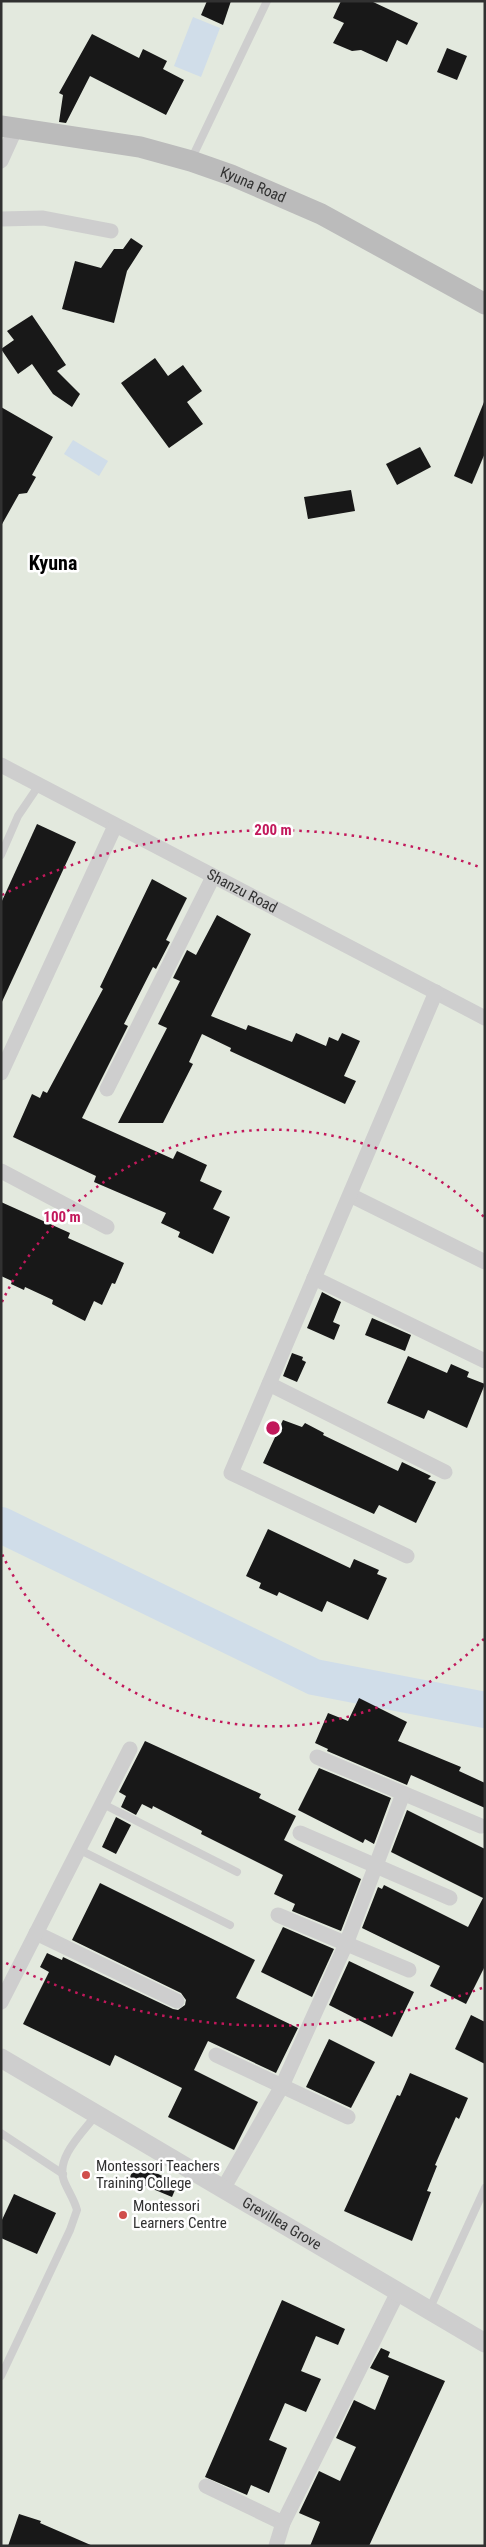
<svg xmlns="http://www.w3.org/2000/svg" width="486" height="2547" font-family="'Roboto Condensed',sans-serif">
	<rect width="100%" height="100%" fill="#fff"/>
	<!-- green -->
	<rect fill="#e3e9de" x="1" y="1" width="484" height="2545"/>
	<!-- water -->
	<g fill="#d0dde9">
		<polygon points="193,17 220,28 201,77 174,66"/>
		<polygon points="73,440 108,461 99,476 64,454"/>
	</g>
	<g fill="none" stroke-linecap="round" stroke-linejoin="round">
		<!-- river -->
		<polyline stroke="#d0dde9" stroke-width="36" points="1,1525 314,1677 485,1710"/>
	</g>
	<!-- building -->
	<g fill="#181818">
		<polygon points="207,1 231,1 223,25 201,15"/>
		<polygon points="341,1 371,1 418,23 407,45 397,40 387,62 361,50 352,51 333,43 344,23 333,18"/>
		<polygon points="92,34 139,58 143,49 167,61 163,69 184,80 166,115 90,76 66,123 59,122 63,95 59,93"/>
		<polygon points="447,48 467,56 457,80 437,72"/>
		<polygon points="131,238 143,246 127,271 114,323 62,309 75,261 101,268 114,249 123,249"/>
		<polygon points="32,315 66,365 57,371 80,394 72,407 53,394 32,364 18,374 1,349 14,340 7,331"/>
		<polygon points="155,358 168,376 183,365 202,391 187,402 203,424 169,448 121,383"/>
		<polygon points="484,402 485,453 472,484 454,476"/>
		<polygon points="1,407 53,437 32,475 36,477 27,493 19,494 1,526"/>
		<polygon points="420,447 431,467 397,485 386,464"/>
		<polygon points="351,490 355,511 308,519 304,497"/>
		<polygon points="37,824 76,842 1,1004 1,903"/>
		<polygon points="152,879 187,898 166,940 170,942 156,969 153,967 124,1024 128,1026 82,1118 173,1159 177,1151 207,1165 200,1181 222,1191 213,1209 230,1217 213,1254 178,1237 180,1232 161,1223 166,1213 94,1182 96,1176 13,1137 32,1094 40,1098 43,1091 47,1093 103,989 100,987"/>
		<polygon points="217,915 251,934 211,1016 246,1030 248,1025 292,1042 296,1033 326,1046 329,1037 338,1041 342,1033 360,1041 344,1076 356,1081 345,1104 230,1051 231,1048 202,1034 189,1062 193,1064 163,1123 118,1123 167,1028 158,1024 180,981 173,978 187,950 196,955"/>
		<polygon points="1,1202 70,1233 68,1238 124,1263 115,1284 112,1283 102,1305 94,1301 85,1321 52,1304 53,1300 25,1287 24,1290 11,1284 12,1281 1,1276"/>
		<polygon points="322,1292 341,1302 333,1322 340,1325 334,1340 307,1328"/>
		<polygon points="372,1318 411,1335 405,1351 365,1335"/>
		<polygon points="292,1353 303,1357 302,1360 306,1362 297,1382 283,1376"/>
		<polygon points="408,1356 447,1373 451,1364 469,1372 467,1377 485,1384 467,1428 428,1410 424,1419 387,1403"/>
		<polygon points="283,1420 302,1427 305,1423 324,1433 323,1435 398,1471 402,1462 431,1476 428,1479 436,1482 416,1523 379,1505 374,1514 263,1463"/>
		<polygon points="268,1529 350,1568 354,1559 379,1570 377,1574 387,1578 368,1620 327,1601 322,1612 279,1592 277,1596 259,1588 261,1583 246,1576"/>
		<polygon points="359,1698 407,1722 398,1741 461,1767 459,1771 485,1783 485,1808 411,1775 407,1785 327,1751 328,1749 315,1743 328,1713 348,1721"/>
		<polygon points="145,1741 261,1794 259,1798 296,1816 284,1840 361,1879 341,1931 292,1911 295,1904 274,1894 283,1875 201,1834 202,1831 153,1806 152,1809 142,1804 136,1815 121,1807 126,1796 119,1792"/>
		<polygon points="319,1768 391,1798 374,1844 365,1839 363,1843 298,1810"/>
		<polygon points="407,1810 485,1849 485,1966 466,2004 430,1986 440,1966 362,1928 378,1887 382,1889 384,1885 468,1927 483,1898 391,1852"/>
		<polygon points="116,1817 131,1825 116,1854 102,1847"/>
		<polygon points="100,1883 255,1960 236,1998 298,2028 276,2073 208,2041 194,2070 258,2102 234,2150 168,2117 182,2088 115,2055 110,2066 23,2024 49,1972 40,1967 47,1953 62,1960 63,1957 173,2009 178,2010 185,2005 186,2000 181,1993 72,1940"/>
		<polygon points="283,1927 334,1949 312,1997 261,1972"/>
		<polygon points="349,1961 414,1992 392,2037 329,2005"/>
		<polygon points="471,2015 485,2022 485,2064 455,2049"/>
		<polygon points="329,2039 375,2062 351,2108 306,2087"/>
		<polygon points="410,2073 468,2098 459,2119 456,2117 435,2165 437,2166 427,2191 431,2192 412,2241 344,2211 397,2095 400,2096"/>
		<polygon points="136,2164 178,2183 172,2197 129,2179"/>
		<polygon points="14,2194 56,2213 37,2254 1,2238 1,2222"/>
		<polygon points="282,2300 345,2329 338,2345 316,2336 301,2371 321,2379 306,2412 285,2403 269,2440 287,2448 269,2493 251,2485 247,2495 205,2477"/>
		<polygon points="381,2348 390,2352 388,2357 445,2381 369,2546 310,2546 320,2522 299,2513 319,2471 340,2481 356,2447 336,2438 354,2400 375,2410 389,2376 370,2368"/>
		<polygon points="19,2514 41,2521 40,2523 93,2546 8,2546"/>
	</g>
	<g fill="none" stroke-linecap="round" stroke-linejoin="round">
		<!-- service -->
		<g stroke="#cecece" stroke-width="8">
			<polyline points="191,160 267,1"/>
			<polyline points="1,855 18,816 39,785"/>
			<polyline points="103,1804 237,1872"/>
			<polyline points="80,1850 230,1925"/>
			<polyline points="1,2133 63,2174"/>
			<polyline points="429,2310 485,2188"/>
			<path d="M1,2376L70,2230L77,2210C74,2199 68,2191 64,2181C55,2158 83,2132 96,2115"/>
		</g>
		<!-- minor -->
		<g stroke="#cecece" stroke-width="15">
			<polyline points="1,161 16,128"/>
			<polyline points="1,219 43,218 111,231"/>
			<path id="s1" d="M1,765L485,1018"/>
			<polyline points="1,1073 115,826"/>
			<polyline points="107,1089 213,877"/>
			<polyline points="1,1171 107,1227"/>
			<polyline points="350,1195 485,1262"/>
			<polyline points="314,1278 485,1361"/>
			<polyline points="269,1384 445,1472"/>
			<polyline points="407,1556 231,1473 436,992"/>
			<polyline points="317,1757 481,1826"/>
			<polyline points="300,1833 450,1898"/>
			<polyline points="278,1915 409,1970"/>
			<polyline points="36,1933 177,2001"/>
			<polyline points="1,2002 130,1749"/>
			<polyline points="216,2055 348,2117"/>
			<polyline points="223,2189 282,2086 346,1944 403,1794"/>
			<polyline points="206,2486 283,2523"/>
			<polyline points="276,2546 283,2523 398,2292"/>
		</g>
		<!-- tertiary -->
		<path stroke="#cecece" stroke-width="19" id="s2" d="M1,2058L485,2343"/>
		<!-- secondary -->
		<path stroke="#bbb" stroke-width="21" id="s3" d="M1,126L140,147L191,161L231,175L321,214L485,304"/>
	</g>
	<!-- distance rings -->
	<g fill="none" stroke="#c2185b" stroke-width="2.5" stroke-dasharray="2.5 5">
		<path d="M484 1639A299 299 0 0 1 2 1554M2 1302A299 299 0 0 1 484 1217"/>
		<path d="M482 1988A598 598 0 0 1 2 1961M2 895A598 598 0 0 1 482 868"/>
	</g>
	<!-- markers -->
	<g fill="#d04e4b" stroke="#fff" stroke-width="2">
		<circle cx="86" cy="2175" r="5"/>
		<circle cx="123" cy="2215" r="5"/>
	</g>
	<g text-anchor="middle" stroke-width="5" stroke-linejoin="round" paint-order="stroke">
		<!-- street labels -->
		<g font-size="15" fill="#313131" stroke="#fff">
			<text dy="5" stroke="none"><textPath href="#s3" startOffset="260">Kyuna Road</textPath></text>
			<text dy="5" stroke="none"><textPath href="#s1" startOffset="272">Shanzu Road</textPath></text>
			<text dy="5" stroke="none"><textPath href="#s2" startOffset="326">Grevillea Grove</textPath></text>
		</g>
		<!-- poi labels -->
		<g font-size="15" fill="#313131" stroke="#fff" text-anchor="start">
			<text x="96" y="2171">Montessori Teachers<tspan x="96" dy="17">Training College</tspan></text>
			<text x="133" y="2211">Montessori<tspan x="133" dy="17">Learners Centre</tspan></text>
		</g>
		<!-- district labels -->
		<g font-size="20" font-weight="bold" fill="#000" stroke="#fff">
			<text x="53" y="570">Kyuna</text>
		</g>
	</g>
	<circle cx="273" cy="1428" r="8" fill="#c2185b" stroke="#fff" stroke-width="2.5"/>
	<g font-size="15" text-anchor="middle" font-weight="bold" fill="#c2185b" stroke="#fff" stroke-width="5" stroke-linejoin="round" paint-order="stroke">
		<text x="273" y="835">200 m</text>
		<text x="62" y="1222">100 m</text>
	</g>
	<!-- border -->
	<rect width="486" height="2547" fill="none" stroke="#313131" stroke-width="5"/>
</svg>
